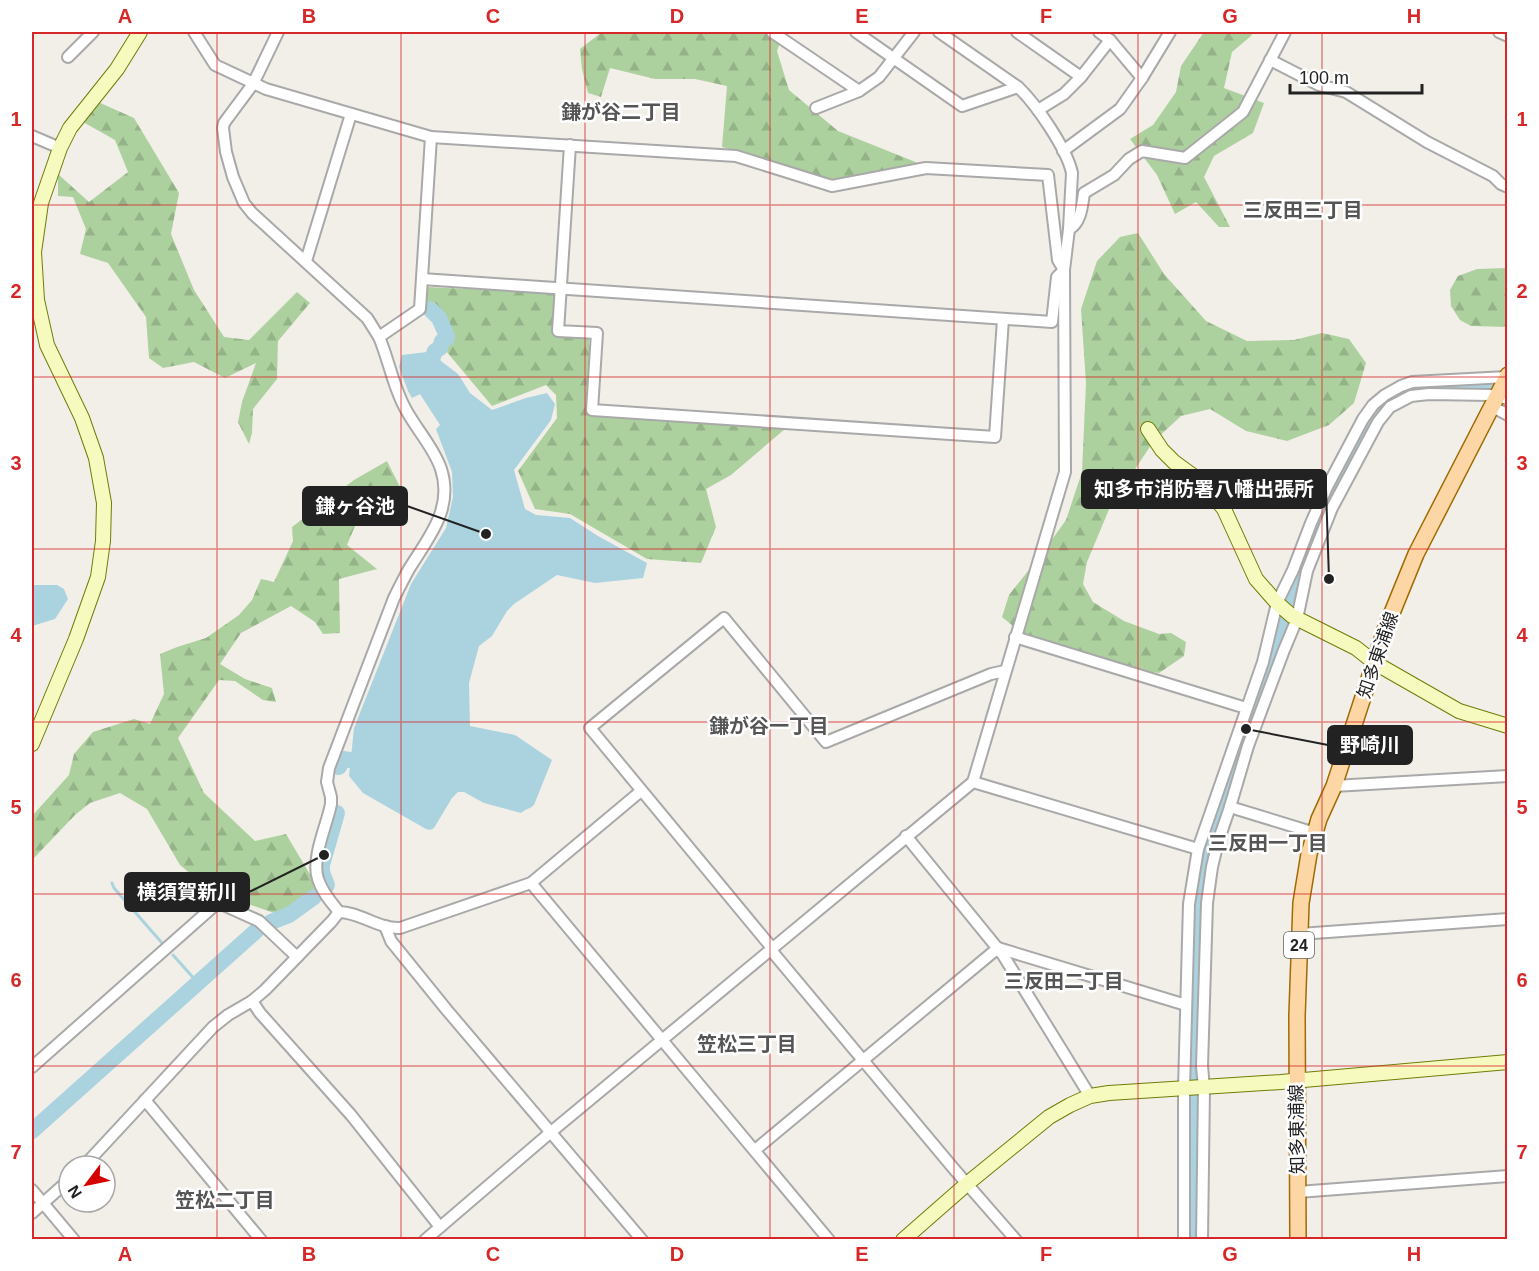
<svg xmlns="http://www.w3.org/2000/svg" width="1539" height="1271" font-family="Arial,'Noto Sans JP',sans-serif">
	<defs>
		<pattern id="forest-firs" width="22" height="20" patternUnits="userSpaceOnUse" patternTransform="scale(1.5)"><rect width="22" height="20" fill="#add19e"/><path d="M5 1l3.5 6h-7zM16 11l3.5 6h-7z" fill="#95b388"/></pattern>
	</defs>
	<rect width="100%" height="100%" fill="#f2efe9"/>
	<!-- forest -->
	<g fill="url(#forest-firs)">
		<polygon points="602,32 764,32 780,43 777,51 789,90 838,131 918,163 834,181 722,147 727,86 695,79 655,79 610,68 601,97 588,93 582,69 580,49"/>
		<polygon points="1204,32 1253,32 1251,36 1232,52 1224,88 1264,103 1253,133 1214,156 1204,177 1230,227 1219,227 1196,202 1175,214 1157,175 1130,139 1153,125 1176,92 1181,66"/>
		<polygon points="98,102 134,118 179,193 171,234 194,290 224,337 249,340 297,292 310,303 278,341 277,379 253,409 252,433 249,444 238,422 242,402 256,363 225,378 194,362 163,368 149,358 146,317 108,263 80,254 86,229 73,197 58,196 58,174 89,202 128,172 115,140 83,122"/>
		<polygon points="1138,233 1164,274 1206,321 1247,341 1294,340 1322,333 1349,339 1366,363 1354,403 1329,425 1287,441 1246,431 1210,409 1181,416 1153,442 1110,507 1087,562 1083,584 1093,602 1124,621 1159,634 1171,633 1186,642 1184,656 1159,673 1118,668 1025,636 1002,617 1009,595 1043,552 1066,520 1082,472 1086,383 1081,309 1097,261 1120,237"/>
		<polygon points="1507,268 1507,327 1471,326 1460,320 1451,306 1450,290 1458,276 1477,269"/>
		<polygon points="427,287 555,293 555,332 589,337 590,413 785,429 731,475 706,489 716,527 701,563 647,559 570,514 535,509 518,471 557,418 556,395 546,385 492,406 436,339 449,330 435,307 427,305"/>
		<polygon points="387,461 403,493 363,507 347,545 377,569 339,579 340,633 323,634 315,622 291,606 241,633 220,664 245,679 272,688 276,702 263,700 235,681 219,680 178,738 204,793 255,841 286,834 318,888 277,914 211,891 180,865 147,809 120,793 90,803 75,815 34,858 32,856 32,816 69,775 74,754 93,732 134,719 150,724 164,694 160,654 177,647 206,638 239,615 252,600 261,579 274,582 293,541 292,527 354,480"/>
	</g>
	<!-- water -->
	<g fill="#aad3df">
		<path d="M435,351L441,361L458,374L470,393L492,410L526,398L547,393L555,404L551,420L514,470L525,509L536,515L570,518L598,536L647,563L643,578L595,583L557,575L514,604L507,611L492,636L479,646L469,683L470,726L515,735L552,760L534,805C530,809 525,809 521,813L484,803L464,792H458L452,798L434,828L430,830L426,829L363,793L349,776L354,728L411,584L446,528L453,497L452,472L436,429L440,425L420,394L412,398L408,391L399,367L402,355Z"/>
		<polygon points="32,585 57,585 64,589 68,599 55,619 32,626"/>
	</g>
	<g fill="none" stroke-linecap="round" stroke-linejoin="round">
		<!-- stream -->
		<g stroke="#aad3df" stroke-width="3">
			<polyline points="112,883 114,888 162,943"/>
			<polyline points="173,955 198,983"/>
		</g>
		<!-- river -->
		<g stroke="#aad3df" stroke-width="16">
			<polyline points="428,370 435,351 440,348 442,341 447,338 447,336 439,318 430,309"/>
			<polyline points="339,767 343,759 371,763"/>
			<polyline points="327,885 322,872 322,865 337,813"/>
			<polyline points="271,922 289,915 314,897"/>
			<polyline points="32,1131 256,931"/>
			<polyline points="1193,1240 1194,1010 1203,875 1246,729 1317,526 1332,492 1373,416 1388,402 1404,392 1421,387 1508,385"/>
		</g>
		<!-- street casing -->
		<g stroke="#a9a9a9" stroke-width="14">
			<g id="street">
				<polyline points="194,32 215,65 266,89 431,137 736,156 832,186 926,168 1048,175 1058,260 1064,270"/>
				<path d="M278,32L253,84L224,123L223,128L226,152L233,177L244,203L252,213L367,318C371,324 375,331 379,337C388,358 392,381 402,402C412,425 433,445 441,469C454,509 428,538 409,569C404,578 399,588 394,598L329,768L327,782L331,797V804C327,825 311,858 318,879C322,892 331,902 339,912"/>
				<polyline points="772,32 859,91 879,77 914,32"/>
				<polyline points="856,32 962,106 1018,87"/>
				<polyline points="1017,32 1081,77 1110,40"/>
				<polyline points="1099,32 1110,40 1142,78"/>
				<polyline points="1499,32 1508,36"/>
				<polyline points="68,57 93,32"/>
				<polyline points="1270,60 1319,85 1346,92 1427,142 1493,176 1501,184 1508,187"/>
				<polyline points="816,108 859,91"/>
				<polyline points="1038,110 1064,94 1081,77"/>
				<polyline points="32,136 60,148"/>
				<polyline points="570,145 558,331 597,333 592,410 995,437 1003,319"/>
				<polyline points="1063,151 1120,109 1142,78 1170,32"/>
				<path d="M1069,229C1081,223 1082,206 1084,193L1114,175L1129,159L1142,151L1185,158L1243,112L1285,32"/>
				<polyline points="306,261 351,114"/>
				<polyline points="422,279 1052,322 1057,277 1064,270"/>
				<polyline points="379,337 420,309 431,137"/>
				<polyline points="1493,407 1508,415"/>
				<polyline points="1015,637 1246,708"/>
				<polyline points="973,782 1198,849"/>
				<polyline points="1334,786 1508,776"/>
				<polyline points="1230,807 1315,833"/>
				<polyline points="906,836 1003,955 1090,1096"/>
				<polyline points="531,883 829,1240"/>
				<path d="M339,912C360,912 378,929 400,928L531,883L641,791"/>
				<polyline points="385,926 391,941 446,1009 642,1240"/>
				<polyline points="1300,934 1508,919"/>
				<polyline points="772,948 590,728 724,618 826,742 991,674 1005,671"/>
				<polyline points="998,948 1186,1005"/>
				<polyline points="770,949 954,1169 1016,1240"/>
				<polyline points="252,1001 260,1013 351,1115 440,1227"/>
				<polyline points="32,1067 214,906 217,902 259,921 297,957"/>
				<polyline points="145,1100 261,1240"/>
				<polyline points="755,1150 998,948"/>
				<polyline points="84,1166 213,1027 228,1015 252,1001 265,990 332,921 339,912"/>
				<polyline points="32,1190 74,1240"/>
				<polyline points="1298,1192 1508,1176"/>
				<polyline points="32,1213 69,1180"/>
				<path d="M425,1240L551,1132L973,782L1065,472L1064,270L1069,229L1072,173C1067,149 1036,104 1018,87L939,32"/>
				<polyline points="1184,1240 1184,1089 1189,904 1198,849 1263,662 1277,603 1293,570 1311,523 1327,487 1363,419 1373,405 1385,395 1401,386 1412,382 1507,377"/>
				<polyline points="1202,1240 1204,1088 1202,1066 1207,903 1212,867 1218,842 1230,807 1248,746 1284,650 1297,619 1307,571 1332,508 1378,422 1390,407 1411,396 1429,394 1491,395 1508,399"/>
			</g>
		</g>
		<!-- secondary casing -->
		<g stroke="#707d05" stroke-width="16">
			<g id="secondary">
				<polyline points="1148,429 1162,450 1174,462 1196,478 1210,492 1224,509 1256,579 1277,603 1292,616 1356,648 1375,663 1459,711 1508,726"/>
				<polyline points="32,744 76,639 98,577 103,541 104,503 96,458 82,418 47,345 37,300 34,252 41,203 60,148 70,128 117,69 140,32"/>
				<polyline points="903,1240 968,1183 1049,1117 1070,1105 1090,1096 1109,1093 1281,1082 1508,1062"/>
			</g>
		</g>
		<!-- primary casing -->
		<g stroke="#a06b00" stroke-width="18">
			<polyline id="primary" points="1298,1240 1297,1016 1301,903 1309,854 1319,819 1334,786 1385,630 1416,554 1508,375"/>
		</g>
		<!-- street -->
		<use href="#street" stroke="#fff" stroke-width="10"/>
		<!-- secondary -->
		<use href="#secondary" stroke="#f7fabf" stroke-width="14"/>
		<!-- primary -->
		<use href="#primary" stroke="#fcd6a4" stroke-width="15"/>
	</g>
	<!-- grid -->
	<path fill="none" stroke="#d62828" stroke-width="1.5" stroke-opacity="0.55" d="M217,32V1240M401,32V1240M585,32V1240M770,32V1240M954,32V1240M1138,32V1240M1322,32V1240M32,205H1508M32,377H1508M32,549H1508M32,722H1508M32,894H1508M32,1066H1508"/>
	<g text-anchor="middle" stroke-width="5" stroke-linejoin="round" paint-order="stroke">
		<!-- shield labels -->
		<rect fill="#fff" stroke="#646464" stroke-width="1.5" x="1284" y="932" width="30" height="26" rx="4.5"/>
		<g font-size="16" font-weight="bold" fill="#222">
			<text x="1299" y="951">24</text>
		</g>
		<!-- street labels -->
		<g font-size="18" fill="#222" stroke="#fff">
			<text transform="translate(1378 655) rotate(-71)" y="6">知多東浦線</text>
			<text transform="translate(1297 1129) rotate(-91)" y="6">知多東浦線</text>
		</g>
		<!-- neighbourhood labels -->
		<g font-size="20" font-weight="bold" fill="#555" stroke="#fff">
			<text x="621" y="119">鎌が谷二丁目</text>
			<text x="1303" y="217">三反田三丁目</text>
			<text x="769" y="733">鎌が谷一丁目</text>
			<text x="1268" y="850">三反田一丁目</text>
			<text x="1064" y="988">三反田二丁目</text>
			<text x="747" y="1051">笠松三丁目</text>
			<text x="225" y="1207">笠松二丁目</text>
		</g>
	</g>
	<!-- callouts -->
	<path fill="none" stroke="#222" stroke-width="2" d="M1329 579L1326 489M486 534L407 506M1246 729L1328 745M324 855L249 892"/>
	<g fill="#222" stroke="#fff" stroke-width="2">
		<circle cx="1329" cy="579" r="6"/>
		<circle cx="486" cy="534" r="6"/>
		<circle cx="1246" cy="729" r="6"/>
		<circle cx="324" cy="855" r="6"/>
	</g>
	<g fill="#222" stroke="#222" stroke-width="2">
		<rect x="1082" y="470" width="244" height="38" rx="6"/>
		<rect x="303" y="487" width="104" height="38" rx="6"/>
		<rect x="1328" y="726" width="84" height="38" rx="6"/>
		<rect x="125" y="873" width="124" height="38" rx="6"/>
	</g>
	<g font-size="20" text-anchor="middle" font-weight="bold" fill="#fff">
		<text x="1204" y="496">知多市消防署八幡出張所</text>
		<text x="355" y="513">鎌ヶ谷池</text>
		<text x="1370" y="752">野崎川</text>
		<text x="187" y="899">横須賀新川</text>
	</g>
	<!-- border -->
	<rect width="1539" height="1271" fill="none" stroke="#ffffff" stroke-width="66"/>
	<!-- north arrow -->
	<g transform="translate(87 1184) rotate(238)"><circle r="28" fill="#ffffff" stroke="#a7a7a7" stroke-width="1.5"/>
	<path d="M0-4.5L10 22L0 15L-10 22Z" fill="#d40000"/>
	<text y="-9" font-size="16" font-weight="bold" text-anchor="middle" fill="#222222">N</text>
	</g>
	<!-- scale -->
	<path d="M1290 84v9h132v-9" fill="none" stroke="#222222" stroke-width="3"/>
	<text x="1299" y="84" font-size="18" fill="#222222" stroke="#ffffff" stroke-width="4.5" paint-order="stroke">100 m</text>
	<rect x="33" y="33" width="1473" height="1205" fill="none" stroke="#d62828" stroke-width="2"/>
	<g font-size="20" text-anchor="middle" font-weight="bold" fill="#d62828">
		<text x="125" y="23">A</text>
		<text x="309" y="23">B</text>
		<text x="493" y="23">C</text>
		<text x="677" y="23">D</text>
		<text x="862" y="23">E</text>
		<text x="1046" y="23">F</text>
		<text x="1230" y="23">G</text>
		<text x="1414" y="23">H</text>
		<text x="16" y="126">1</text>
		<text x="1522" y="126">1</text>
		<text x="16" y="298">2</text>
		<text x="1522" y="298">2</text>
		<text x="16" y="470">3</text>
		<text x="1522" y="470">3</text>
		<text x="16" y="642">4</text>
		<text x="1522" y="642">4</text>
		<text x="16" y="814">5</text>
		<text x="1522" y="814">5</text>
		<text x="16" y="987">6</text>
		<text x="1522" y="987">6</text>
		<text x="16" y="1159">7</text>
		<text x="1522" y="1159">7</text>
		<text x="125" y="1261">A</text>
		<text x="309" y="1261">B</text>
		<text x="493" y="1261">C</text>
		<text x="677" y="1261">D</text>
		<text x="862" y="1261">E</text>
		<text x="1046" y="1261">F</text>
		<text x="1230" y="1261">G</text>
		<text x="1414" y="1261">H</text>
	</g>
</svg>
